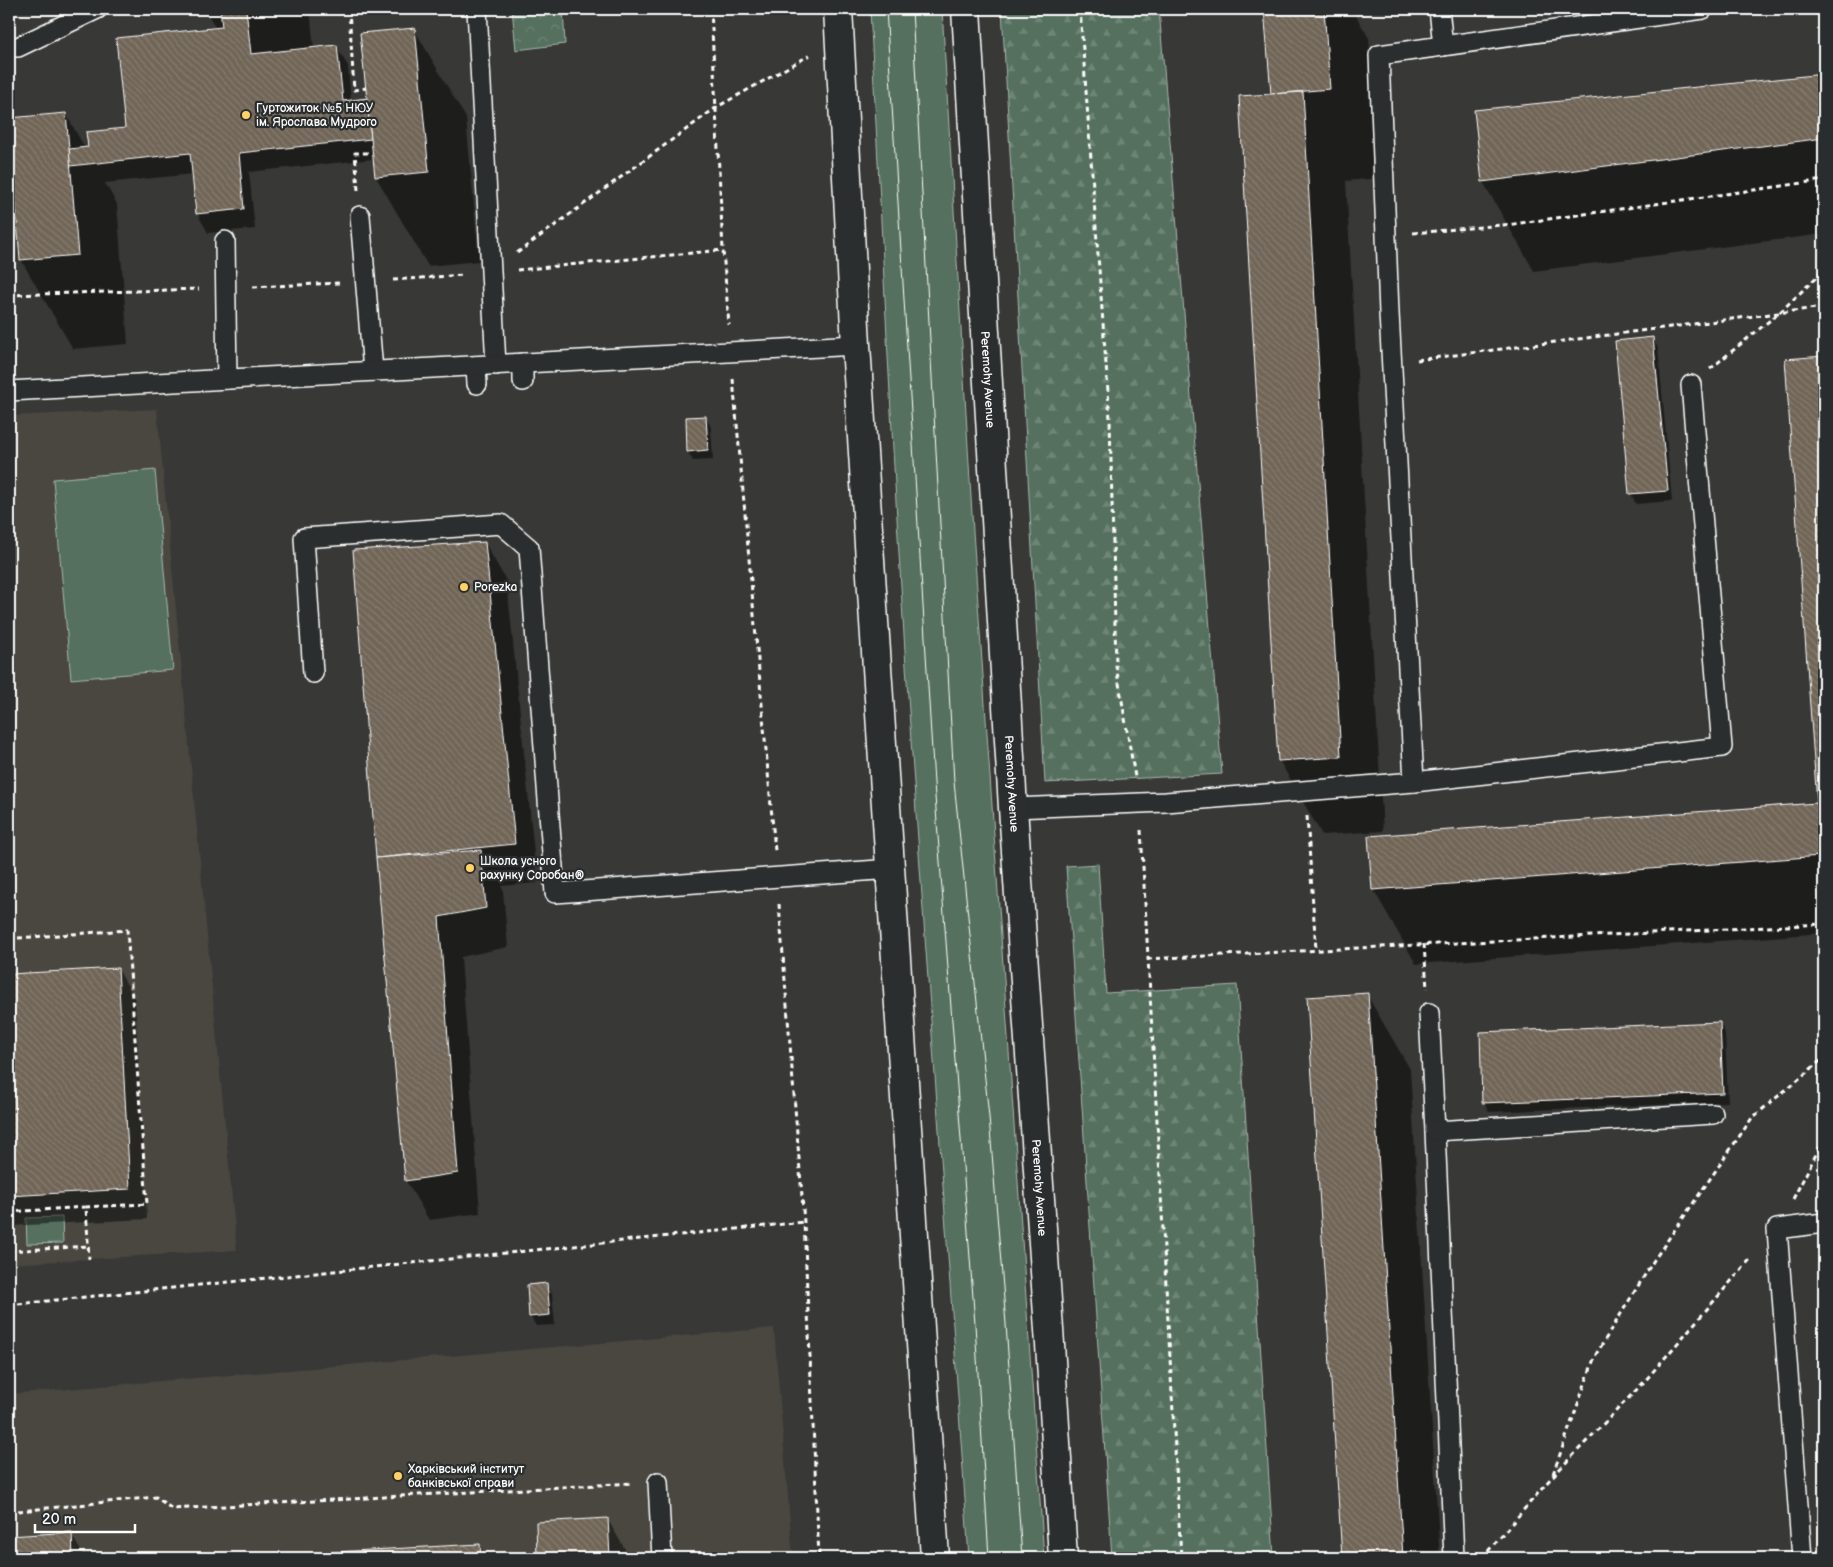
<svg xmlns="http://www.w3.org/2000/svg" width="1833" height="1567" font-family="'Balsamiq Sans',sans-serif">
	<defs>
		<pattern id="forest-firs" width="22" height="20" patternUnits="userSpaceOnUse" patternTransform="scale(1.25)"><rect width="22" height="20" fill="#55705f"/><path d="M5 1l3.5 6h-7zM16 11l3.5 6h-7z" fill="#6e8577"/></pattern>
		<pattern id="park-crowns" width="20" height="18" patternUnits="userSpaceOnUse" patternTransform="scale(1.25)"><rect width="20" height="18" fill="#55705f"/><path d="M2 6a3 3 0 1 1 6 0M12 15a3 3 0 1 1 6 0" fill="none" stroke="#6e8577"/></pattern>
		<pattern id="building-back-hatch" width="6" height="6" patternUnits="userSpaceOnUse" patternTransform="scale(1.25)"><rect width="6" height="6" fill="#706557"/><path d="M-1 5l2 2M0 0l6 6M5-1l2 2" fill="none" stroke="#857c70"/></pattern>
	</defs>
	<rect width="100%" height="100%" fill="#383836"/>
	<filter id="ink" filterUnits="userSpaceOnUse"><feTurbulence type="fractalNoise" baseFrequency=".02" numOctaves="2"/><feDisplacementMap in="SourceGraphic" scale="10" xChannelSelector="R" yChannelSelector="G"/><feConvolveMatrix kernelMatrix="1 2 1 2 8 2 1 2 1" color-interpolation-filters="sRGB"/></filter>
	<g filter="url(#ink)">
		<!-- built -->
		<g fill="#494640">
			<polygon points="157,409 237,1250 9,1264 9,416"/>
			<polygon points="774,1328 793,1558 9,1558 9,1394"/>
		</g>
		<!-- grass -->
		<g fill="#55705f" stroke="#aab8af">
			<path d="M870,9H942L973,531L1044,1558H969C951,1286 930,1013 911,741C894,497 883,253 870,9Z"/>
			<polygon points="155,470 173,670 71,679 53,479"/>
			<polygon points="62,1217 63,1243 27,1244 26,1218"/>
		</g>
		<!-- forest -->
		<g fill="url(#forest-firs)" stroke="#aab8af">
			<polygon points="1002,9 1159,9 1222,774 1045,783"/>
			<polygon points="1098,864 1106,993 1237,985 1274,1558 1112,1558 1066,866"/>
		</g>
		<!-- park -->
		<polygon fill="url(#park-crowns)" stroke="#aab8af" points="512,9 563,9 565,44 516,50"/>
		<!-- shadow -->
		<g fill="#0007">
			<polygon points="205,9 310,9 314,49 336,46 348,66 351,101 368,99 414,29 466,118 479,261 428,266 376,177 374,159 249,172 255,229 208,233 197,213 193,174 105,183 117,204 128,344 73,349 21,260 66,114 85,148 126,129 216,29"/>
			<polygon points="1265,9 1352,9 1369,38 1381,178 1346,181 1383,831 1322,835 1279,760 1272,95"/>
			<polygon points="1824,75 1824,234 1534,271 1483,182 1475,112"/>
			<polygon points="1653,339 1658,348 1672,501 1636,504 1631,494"/>
			<polygon points="1824,358 1824,933 1416,964 1373,889 1369,837 1818,804 1786,361"/>
			<polygon points="706,418 711,427 713,460 693,461 688,452"/>
			<polygon points="485,543 507,582 537,883 501,886 503,890 508,947 461,957 480,1213 429,1220 406,1181 378,858 355,551"/>
			<polygon points="118,969 135,999 147,1219 9,1226 9,975"/>
			<polygon points="1367,995 1410,1069 1440,1558 1343,1558 1309,998"/>
			<polygon points="1720,1023 1725,1033 1728,1102 1489,1112 1484,1103"/>
			<polygon points="546,1284 552,1294 555,1325 536,1326 530,1316"/>
			<polygon points="608,1520 630,1558 539,1558 537,1524"/>
			<polygon points="71,1534 85,1558 9,1558 9,1537"/>
			<polygon points="480,1546 487,1558 281,1558 281,1556"/>
		</g>
		<!-- building -->
		<g fill="url(#building-back-hatch)" stroke="#fff">
			<polygon points="220,9 246,9 251,54 337,45 343,101 367,98 371,139 239,153 244,209 196,214 190,153 70,166 69,149 88,147 86,132 125,128 116,38 222,27"/>
			<polygon points="1264,9 1324,9 1330,89 1271,94"/>
			<polygon points="415,28 429,172 375,177 360,33"/>
			<polygon points="1824,74 1824,138 1482,182 1474,110"/>
			<polygon points="1303,92 1341,757 1278,761 1239,96"/>
			<polygon points="66,113 78,255 20,260 9,118"/>
			<polygon points="1653,337 1668,491 1629,494 1615,341"/>
			<polygon points="1824,356 1824,802 1817,803 1785,359"/>
			<polygon points="706,416 708,450 687,452 686,417"/>
			<polygon points="485,542 515,844 376,858 353,550"/>
			<polygon points="1817,803 1821,856 1372,890 1368,836"/>
			<polygon points="481,850 486,908 439,917 458,1173 405,1181 376,858"/>
			<polygon points="118,968 130,1189 9,1196 9,974"/>
			<polygon points="1368,993 1378,1152 1403,1558 1342,1558 1307,997"/>
			<polygon points="1720,1022 1723,1093 1482,1103 1480,1032"/>
			<polygon points="547,1283 550,1315 529,1317 527,1285"/>
			<polygon points="608,1518 610,1558 537,1558 536,1522"/>
			<polygon points="72,1532 73,1558 9,1558 9,1536"/>
			<polygon points="480,1544 481,1558 280,1558 280,1555"/>
		</g>
		<g fill="none" stroke-linecap="round" stroke-linejoin="round">
			<!-- lane casing -->
			<g stroke="#fff" stroke-width="22">
				<g id="lane">
					<polyline points="477,9 496,365"/>
					<polyline points="1439,9 1443,46"/>
					<polyline points="9,47 18,47 97,9"/>
					<polyline points="360,216 373,371"/>
					<polyline points="225,241 227,379"/>
					<polyline points="523,363 523,381"/>
					<polyline points="476,366 477,384"/>
					<polyline points="9,391 856,345"/>
					<polyline points="313,673 304,538 501,524 529,548 555,893 892,869"/>
					<polyline points="1414,782 1722,747 1691,385"/>
					<polyline points="1013,808 1166,802 1414,782 1389,313 1379,55 1703,9"/>
					<polyline points="1429,1013 1435,1131 1454,1558"/>
					<polyline points="1435,1131 1713,1114"/>
					<polyline points="658,1482 662,1558"/>
					<polyline points="1802,1558 1777,1229 1824,1223"/>
				</g>
			</g>
			<!-- secondary casing -->
			<g stroke="#fff" stroke-width="31">
				<g id="secondary">
					<polyline points="838,9 856,345 935,1558"/>
					<path id="s1" d="M966,9L1013,808L1050,1344L1063,1558"/>
				</g>
			</g>
			<!-- path -->
			<g stroke="#fff" stroke-width="3" stroke-dasharray="5 4" stroke-linecap="butt">
				<polyline points="349,9 354,90 366,88"/>
				<polyline points="711,9 723,250 729,325"/>
				<polyline points="1080,9 1110,419 1116,666 1135,777"/>
				<polyline points="358,190 355,153 373,153"/>
				<polyline points="1413,233 1514,224 1824,180"/>
				<polyline points="517,253 717,107 810,55"/>
				<polyline points="517,270 723,250"/>
				<polyline points="393,280 464,275"/>
				<polyline points="253,287 339,283"/>
				<polyline points="9,295 199,289"/>
				<polyline points="1417,360 1824,307"/>
				<polyline points="1710,369 1779,313 1824,270"/>
				<polyline points="733,379 775,851"/>
				<polyline points="1307,816 1316,950"/>
				<polyline points="1141,830 1181,1558"/>
				<polyline points="779,904 804,1222 819,1558"/>
				<polyline points="18,938 127,930 147,1204 86,1207"/>
				<polyline points="1424,944 1427,989"/>
				<polyline points="1147,959 1824,924"/>
				<polyline points="1793,1199 1824,1139"/>
				<polyline points="9,1212 86,1207 89,1259"/>
				<polyline points="9,1251 89,1246"/>
				<polyline points="9,1305 804,1222"/>
				<polyline points="1553,1474 1595,1356 1654,1260 1752,1118 1824,1058"/>
				<polyline points="9,1512 156,1497 172,1509 632,1483"/>
				<polyline points="1482,1558 1552,1477 1644,1382 1752,1257"/>
			</g>
			<!-- lane -->
			<use href="#lane" stroke="#2a2d2e" stroke-width="19"/>
			<!-- secondary -->
			<use href="#secondary" stroke="#2a2d2e" stroke-width="28"/>
			<!-- tram -->
			<g stroke="#fff" stroke-width="1">
				<polyline points="886,9 934,783 975,1324 989,1558"/>
				<polyline points="912,9 954,782 989,1117 1006,1324 1022,1558"/>
			</g>
		</g>
	</g>
	<!-- markers -->
	<g fill="#ffd166" stroke="#2a2d2e" stroke-width="2">
		<circle cx="246" cy="115" r="5"/>
		<circle cx="464" cy="587" r="5"/>
		<circle cx="470" cy="868" r="5"/>
		<circle cx="398" cy="1476" r="5"/>
	</g>
	<g text-anchor="middle" stroke-width="4.5" stroke-linejoin="round" paint-order="stroke">
		<!-- poi labels -->
		<g font-size="12" fill="#fff" stroke="#2a2d2e" text-anchor="start">
			<text x="256" y="112">Гуртожиток №5 НЮУ<tspan x="256" dy="14">ім. Ярослава Мудрого</tspan></text>
			<text x="474" y="591">Porezka</text>
			<text x="480" y="865">Школа усного<tspan x="480" dy="14">рахунку Соробан®</tspan></text>
			<text x="408" y="1473">Харківський інститут<tspan x="408" dy="14">банківської справи</tspan></text>
		</g>
		<!-- street labels -->
		<g font-size="12" fill="#fff" stroke="#2a2d2e">
			<text dy="4" stroke="none"><textPath href="#s1" startOffset="371">Peremohy Avenue</textPath></text>
			<text dy="4" stroke="none"><textPath href="#s1" startOffset="776">Peremohy Avenue</textPath></text>
			<text dy="4" stroke="none"><textPath href="#s1" startOffset="1181">Peremohy Avenue</textPath></text>
		</g>
	</g>
	<!-- margin -->
	<rect width="1833" height="1567" fill="none" stroke="#2a2d2e" stroke-width="30"/>
	<rect x="15" y="15" width="1803" height="1537" fill="none" stroke="#fff" stroke-width="2" filter="url(#ink)"/>
	<!-- scale -->
	<path d="M35 1524v8h100v-8" fill="none" stroke="#ffffff" stroke-width="2.5"/>
	<text x="42" y="1524" font-size="15" fill="#ffffff" stroke="#2a2d2e" stroke-width="4" paint-order="stroke">20 m</text>
</svg>
